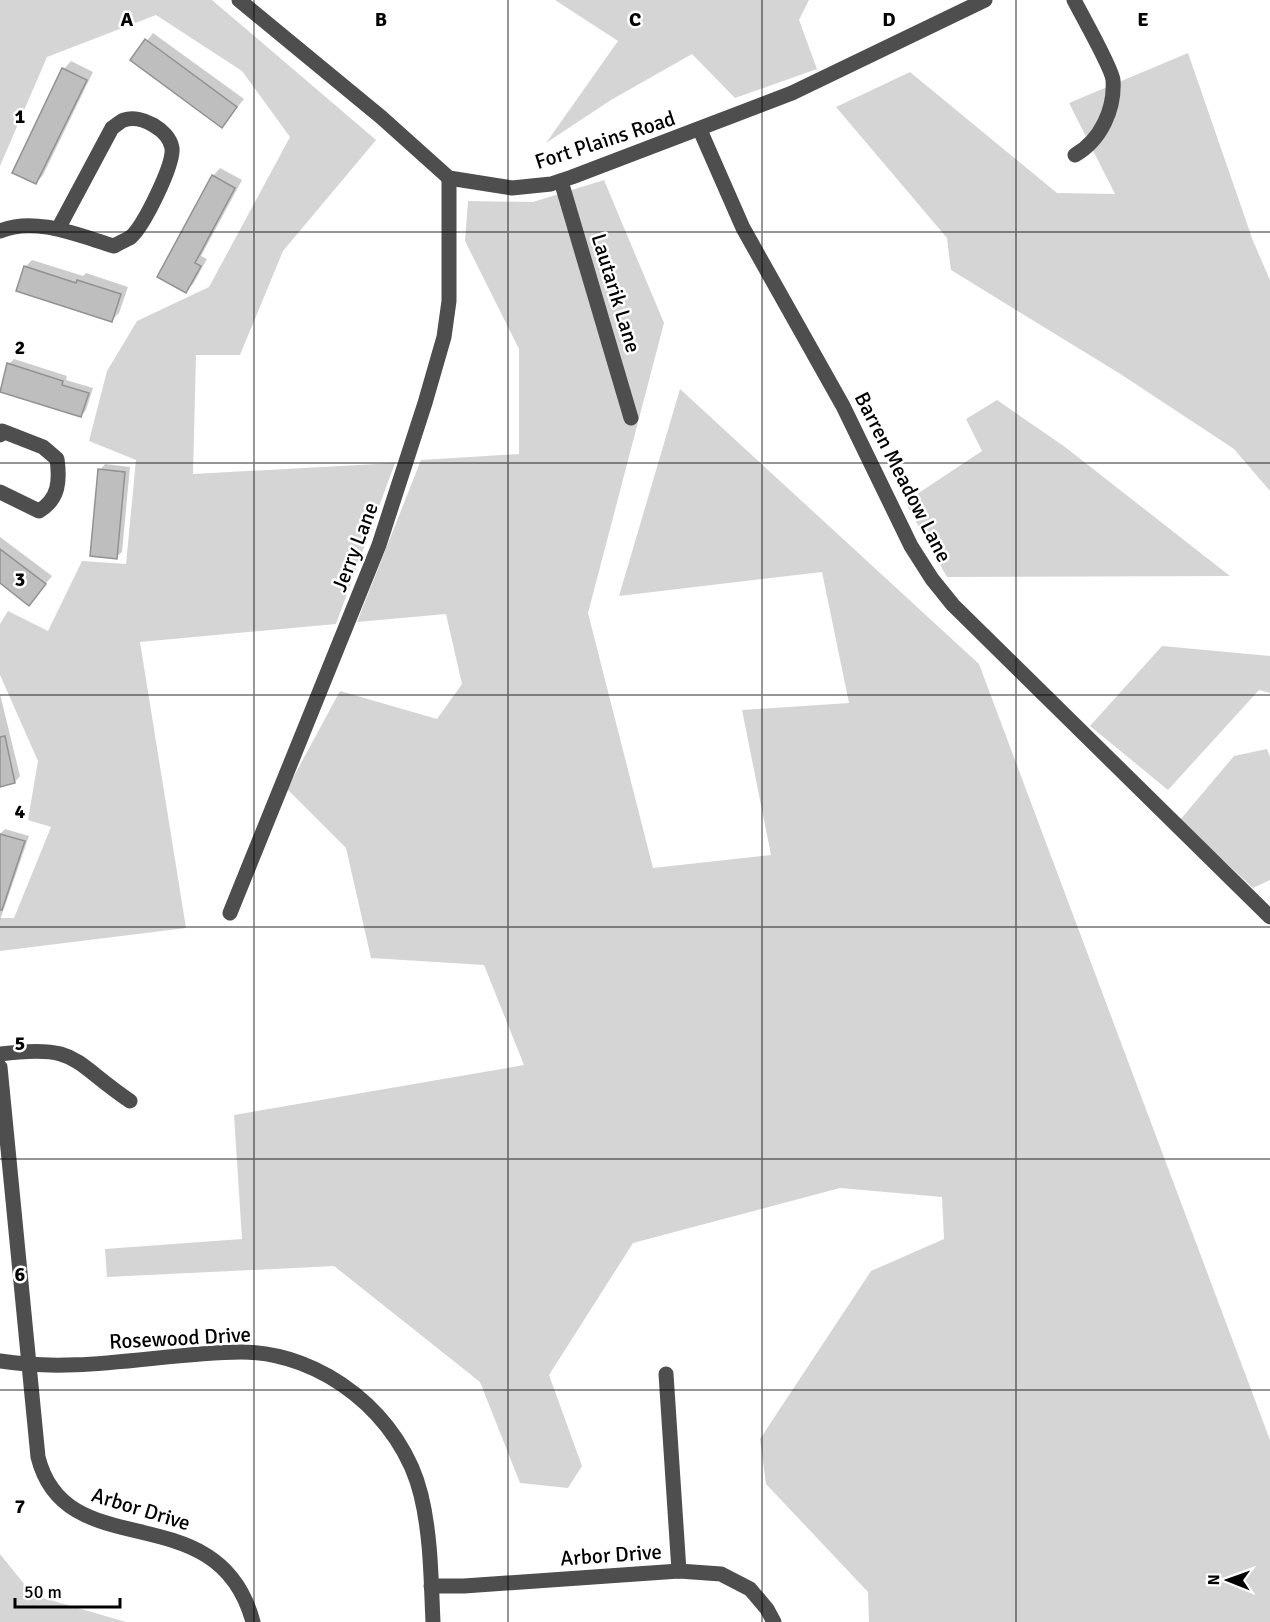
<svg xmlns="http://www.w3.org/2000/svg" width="1270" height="1622" font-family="Signika,sans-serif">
	<rect width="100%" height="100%" fill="#fff"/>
	<!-- green -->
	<g fill="#d5d5d5">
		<polygon points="0,0 212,0 376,140 283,251 240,355 196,355 193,474 395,463 336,624 140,642 186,928 0,951 0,918 14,918 51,827 28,820 38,761 0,675 0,624 8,611 48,631 82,561 126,564 136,460 89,441 107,371 137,321 209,287 290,137 242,71 156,15 47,57 0,166"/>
		<polygon points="555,0 809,0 799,20 817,69 735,98 692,54 611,100 546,143 618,41"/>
		<polygon points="1188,53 1253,241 1270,280 1270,491 1234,449 1122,375 951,270 947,238 836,107 910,72 1057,193 1115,194 1069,103"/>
		<polygon points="604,180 664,323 588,613 653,868 771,855 742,710 849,703 822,572 619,596 680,389 979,664 1270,1440 1270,1622 869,1622 868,1592 766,1484 760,1439 871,1271 944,1239 942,1197 840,1188 633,1243 549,1375 582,1466 568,1488 520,1483 480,1382 334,1266 107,1277 105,1249 242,1239 234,1115 524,1065 484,965 371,958 346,848 287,789 340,691 437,719 462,684 446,614 357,622 421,460 519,454 519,349 465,241 468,201 533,202"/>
		<polygon points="997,400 1065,447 1230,576 947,577 905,502 982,451 966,419"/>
		<polygon points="1162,646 1270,656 1270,693 1259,690 1168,790 1090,726"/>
		<polygon points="1267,749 1270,757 1270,880 1253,888 1180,820 1234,756"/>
		<polygon points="0,1554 33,1595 126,1622 0,1622"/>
	</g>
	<!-- shadow -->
	<g fill="#0003">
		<polygon points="153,33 244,99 222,126 132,60"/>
		<polygon points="71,61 93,72 43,175 36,183 14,172 64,69"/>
		<polygon points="220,168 242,180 201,256 207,259 193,284 186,291 213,176"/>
		<polygon points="32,260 83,276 86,273 128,287 119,313 112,320 25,267"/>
		<polygon points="14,359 67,376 66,380 93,388 86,410 81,416 9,364"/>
		<polygon points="105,464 130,467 122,552 116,557 100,470"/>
		<polygon points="0,537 52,576 29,604 0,581"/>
		<polygon points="0,694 20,776 15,782 0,785"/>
		<polygon points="5,829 29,836 0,920 0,834"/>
	</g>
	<!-- building -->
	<g fill="#bebebe" stroke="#929292" stroke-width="1.5">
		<polygon points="145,39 237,107 222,128 130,60"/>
		<polygon points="62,68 87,80 36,184 12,173"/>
		<polygon points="212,175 235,188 195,263 201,266 186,293 157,277"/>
		<polygon points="24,266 76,283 77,280 121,294 112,322 16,291"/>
		<polygon points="7,363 63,381 62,385 89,393 81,417 0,392"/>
		<polygon points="98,469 125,472 117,559 90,556"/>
		<polygon points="0,549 46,584 29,606 0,583"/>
		<polygon points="5,736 15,783 0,787 0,737"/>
		<polygon points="0,834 25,841 2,910 0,910"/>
	</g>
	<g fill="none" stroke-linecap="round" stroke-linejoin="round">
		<!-- minor -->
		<g stroke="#4e4e4e" stroke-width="15">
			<polyline points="239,0 381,117 449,178 512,188 551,184 572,177 792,93 985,0"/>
			<path d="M1074,0C1081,14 1112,68 1113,80C1115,109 1101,140 1075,155"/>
			<polyline points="700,130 743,228 843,406 911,546 932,579 953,605 1270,917"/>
			<polyline points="561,181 631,418"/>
			<path d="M0,231C35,216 80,236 114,246C119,243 126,240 131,237C144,225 174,165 172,148C169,130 141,114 124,120C120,121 116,126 112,128L58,229"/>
			<path d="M0,435L2,431L43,447L57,459C60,481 59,499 39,511L0,492"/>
			<polyline points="230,913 379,545 425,403 444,337 449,301 449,178"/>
			<path d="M0,1054C79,1044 71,1061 130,1101"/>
			<path d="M0,1067L38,1457C66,1569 218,1491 253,1622"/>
			<path d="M0,1361C81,1374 160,1353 241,1352C323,1352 402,1416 421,1495C431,1536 431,1580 433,1622"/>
			<polyline points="666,1374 679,1571"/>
			<polyline points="431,1586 464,1586 679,1571 721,1574 750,1589 767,1609 774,1622"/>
		</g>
	</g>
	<!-- grid -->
	<path fill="none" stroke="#000" stroke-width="1.5" stroke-opacity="0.55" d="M254,0V1622M508,0V1622M762,0V1622M1016,0V1622M0,232H1270M0,463H1270M0,695H1270M0,927H1270M0,1159H1270M0,1390H1270"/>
	<g text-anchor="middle" stroke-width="5" stroke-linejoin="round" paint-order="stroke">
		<!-- street labels -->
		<g font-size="21" fill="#000" stroke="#fff">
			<text transform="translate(605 140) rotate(-18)" y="7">Fort Plains Road</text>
			<text transform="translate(616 293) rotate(73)" y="7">Lautarik Lane</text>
			<text transform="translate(903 477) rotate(63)" y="7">Barren Meadow Lane</text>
			<text transform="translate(355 547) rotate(-69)" y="7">Jerry Lane</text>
			<text transform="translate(180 1338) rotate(-3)" y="7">Rosewood Drive</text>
			<text transform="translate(141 1509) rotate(17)" y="7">Arbor Drive</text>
			<text transform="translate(611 1555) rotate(-4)" y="7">Arbor Drive</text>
		</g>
	</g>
	<g font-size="20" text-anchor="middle" font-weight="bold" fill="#000" stroke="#fff" stroke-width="5" stroke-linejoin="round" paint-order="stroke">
		<text x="127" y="26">A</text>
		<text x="381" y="26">B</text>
		<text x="635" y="26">C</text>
		<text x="889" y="26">D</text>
		<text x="1143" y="26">E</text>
		<text x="20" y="123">1</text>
		<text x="20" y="354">2</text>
		<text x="20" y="586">3</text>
		<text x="20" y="818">4</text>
		<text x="20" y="1050">5</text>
		<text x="20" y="1281">6</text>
		<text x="20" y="1513">7</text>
	</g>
	<!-- north arrow -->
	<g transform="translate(1228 1580) rotate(271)" stroke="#ffffff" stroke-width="4.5" paint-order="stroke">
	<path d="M0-4.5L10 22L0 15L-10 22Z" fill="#000000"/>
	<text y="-9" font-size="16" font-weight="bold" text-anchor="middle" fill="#000000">N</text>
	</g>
	<!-- scale -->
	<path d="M15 1598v9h105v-9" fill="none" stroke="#000000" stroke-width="3"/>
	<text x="24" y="1598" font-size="18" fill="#000000" stroke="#ffffff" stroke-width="4.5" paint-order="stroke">50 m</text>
</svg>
